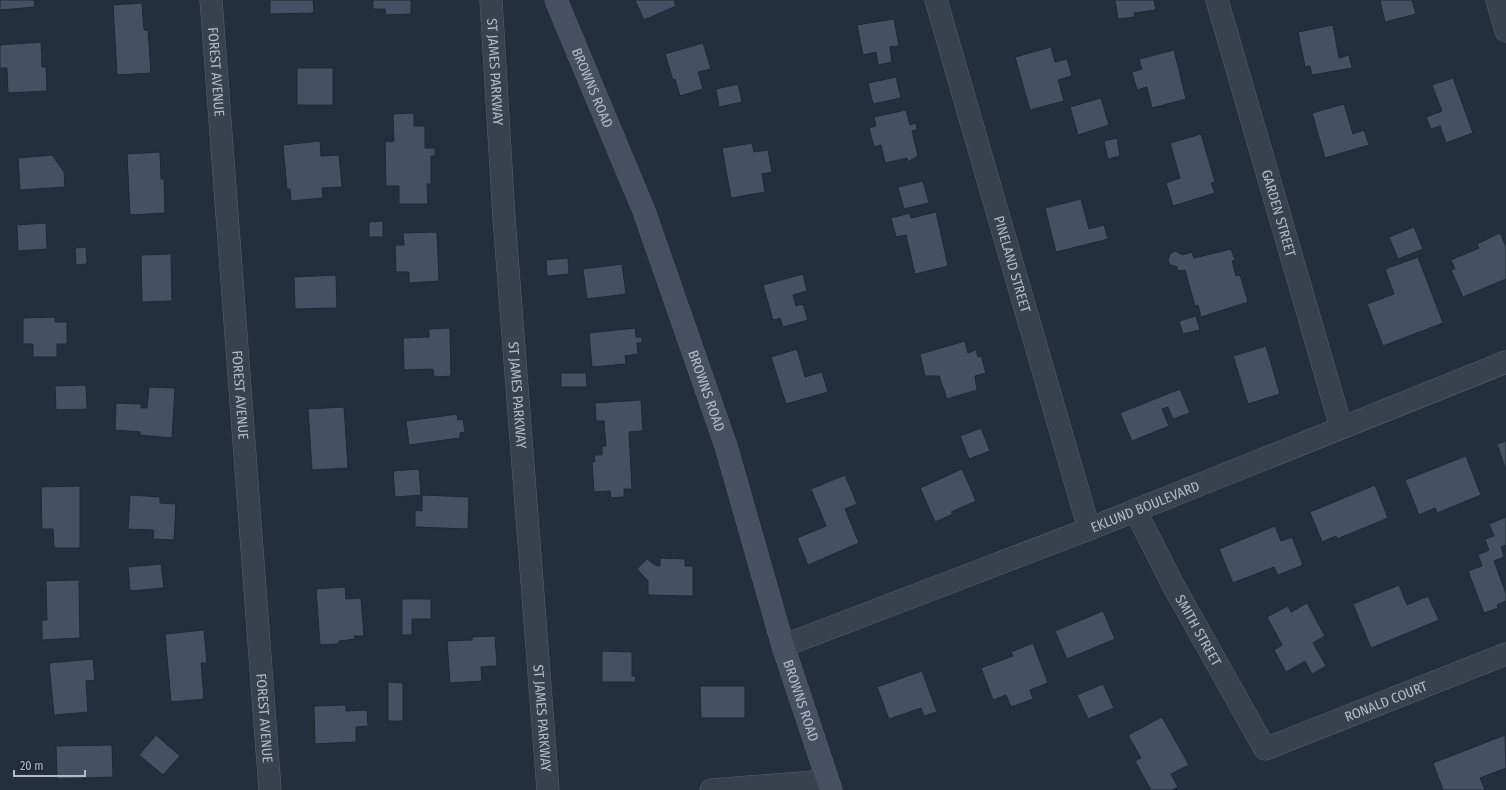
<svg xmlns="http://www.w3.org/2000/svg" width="1506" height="790" font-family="'Fira Sans Condensed',sans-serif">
	<rect width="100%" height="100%" fill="#242f3e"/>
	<!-- building -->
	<g fill="#455162" stroke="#1f2835">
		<polygon points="0,0 34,0 35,7 0,10"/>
		<polygon points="270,0 313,0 314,13 270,14"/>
		<polygon points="373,0 411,0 411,14 386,15 385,9 373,9"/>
		<polygon points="635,0 674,0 676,6 644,20"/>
		<polygon points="1115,0 1154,0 1156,10 1134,13 1135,17 1118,19"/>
		<polygon points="1380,0 1412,0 1416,14 1385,22"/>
		<polygon points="142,3 144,30 148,30 151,73 117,75 113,5"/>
		<polygon points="894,19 899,46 890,47 892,62 878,65 876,52 863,55 857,25"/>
		<polygon points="1333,25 1339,58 1349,55 1352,68 1312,75 1310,66 1305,67 1298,32"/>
		<polygon points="41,42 42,67 46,67 47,91 8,93 7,68 0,68 0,45"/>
		<polygon points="703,43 711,69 698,72 703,89 680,96 675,79 673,80 665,54"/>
		<polygon points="1051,47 1055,62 1067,59 1072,76 1058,80 1064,101 1030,110 1015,57"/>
		<polygon points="1174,50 1186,99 1152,108 1147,87 1137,90 1132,72 1142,69 1139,59"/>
		<rect x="297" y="68" width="36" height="37"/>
		<polygon points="896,77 901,98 873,104 868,83"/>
		<polygon points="1453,78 1473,133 1446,143 1440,126 1431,129 1426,117 1442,111 1432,85"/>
		<polygon points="738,84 742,102 719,107 716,89"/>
		<polygon points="1101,98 1109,125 1078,135 1070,107"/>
		<polygon points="1344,104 1353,134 1364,130 1369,145 1325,158 1312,113"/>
		<polygon points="906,110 910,125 916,123 917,130 912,131 918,156 908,162 907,158 885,163 881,145 874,147 869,128 876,126 874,117"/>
		<polygon points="414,113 414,126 425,126 425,148 435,148 435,156 431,156 431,184 427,184 428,204 399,204 399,186 386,186 385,142 394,141 393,114"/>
		<polygon points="1201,134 1215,182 1211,183 1215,193 1173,206 1166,183 1180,178 1170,143"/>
		<polygon points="1117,138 1120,156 1108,159 1104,141"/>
		<polygon points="320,141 321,156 339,155 342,187 322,188 323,198 291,201 290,189 287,189 283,145"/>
		<polygon points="752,143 754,152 768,150 772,172 762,174 765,192 731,198 722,148"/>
		<polygon points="160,152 161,179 164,179 165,213 130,215 127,154"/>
		<polygon points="52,155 64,172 65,187 20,190 18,158"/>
		<polygon points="923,181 929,203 904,209 898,187"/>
		<polygon points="1081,199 1089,229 1104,225 1108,239 1056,252 1045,208"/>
		<polygon points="936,212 948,266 915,274 906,235 896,237 891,218 910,213 911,218"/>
		<polygon points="383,221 383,237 369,237 369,222"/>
		<polygon points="46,223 47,249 18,251 17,225"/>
		<polygon points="1414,227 1423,249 1398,259 1389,237"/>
		<polygon points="437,232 439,281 409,283 409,272 396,272 395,245 404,245 403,233"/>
		<polygon points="1500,233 1506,246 1506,279 1463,297 1451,270 1455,269 1451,260 1479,248 1477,244"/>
		<polygon points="86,247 87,264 76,265 75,248"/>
		<polygon points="1231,249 1235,260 1232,261 1236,276 1240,275 1248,302 1201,317 1198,305 1195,306 1185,270 1178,271 1177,267 1170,265 1168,260 1170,254 1175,251 1182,255 1192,252 1194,258"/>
		<polygon points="171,254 172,301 142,302 141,255"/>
		<polygon points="1418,257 1443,323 1383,346 1367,304 1394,294 1385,269"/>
		<polygon points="568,258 569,274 547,276 546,260"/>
		<polygon points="622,264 626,294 587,299 583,269"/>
		<polygon points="803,274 807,291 793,295 796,306 803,304 808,320 783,327 780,318 773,320 763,285"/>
		<polygon points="336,275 337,308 295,309 294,277"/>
		<polygon points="1196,316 1200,330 1183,334 1179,321"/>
		<polygon points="55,317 55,322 67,322 67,344 57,344 57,357 33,357 33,344 23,344 23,318"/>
		<polygon points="450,328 451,376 434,377 433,369 404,370 403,338 429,337 429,329"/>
		<polygon points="635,328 636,337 642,337 642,343 637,343 638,354 625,356 626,364 592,367 589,333"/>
		<polygon points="965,341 968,353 976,350 978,357 981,356 986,373 975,376 977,390 947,399 939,376 925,376 920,354"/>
		<polygon points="1266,346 1280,394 1248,404 1233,356"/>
		<polygon points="797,349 805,377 822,372 828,392 786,404 771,357"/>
		<polygon points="561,373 586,373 587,387 561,387"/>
		<polygon points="86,385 87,409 56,410 55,386"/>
		<polygon points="149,387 175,388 172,438 140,435 140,432 115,430 116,403 141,404 141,408 147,408"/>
		<polygon points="1180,389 1190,413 1173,419 1168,407 1162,409 1169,426 1132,441 1120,413"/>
		<polygon points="641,400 643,431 629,432 632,489 624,489 624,497 611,498 610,491 594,492 592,462 595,462 594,455 602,455 602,446 606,446 604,421 596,421 595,403"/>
		<polygon points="344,407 348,468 312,470 308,409"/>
		<polygon points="457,414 458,420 463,419 465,432 460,433 460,438 409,445 406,421"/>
		<polygon points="981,428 990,451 969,459 960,436"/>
		<polygon points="1506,441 1506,470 1497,444"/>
		<polygon points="1466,456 1481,495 1437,513 1435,508 1419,515 1405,480"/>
		<polygon points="419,469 421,495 395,497 393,471"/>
		<polygon points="962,469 976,501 951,512 953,514 935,522 920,488"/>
		<polygon points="845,475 857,504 845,509 859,543 808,565 797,538 826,526 811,489"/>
		<polygon points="1375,485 1388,518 1337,539 1336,536 1322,542 1310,512"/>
		<polygon points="80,486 80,548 54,548 53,529 42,529 41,487"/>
		<polygon points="130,495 160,497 160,503 176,504 174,540 153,539 154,530 128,529"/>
		<polygon points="422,495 469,497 468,529 415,527 415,510 422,511"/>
		<polygon points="1506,517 1506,545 1501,547 1504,557 1494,561 1506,593 1506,601 1497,605 1498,608 1484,613 1468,571 1482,566 1478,555 1489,550 1485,539 1494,536 1489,524"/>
		<polygon points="1275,526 1281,541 1292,537 1303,565 1278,575 1274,567 1233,583 1219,549"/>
		<polygon points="660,558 685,559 685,566 693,566 693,596 648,595 648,581 637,569 647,559 655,565 660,566"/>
		<polygon points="161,564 164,588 130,591 128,567"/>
		<polygon points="79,580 80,638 42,640 42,620 47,620 46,581"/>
		<polygon points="1399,585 1407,605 1428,596 1439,620 1371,648 1353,604"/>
		<polygon points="345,587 346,599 361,598 364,636 354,636 355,639 339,641 339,644 320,645 316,589"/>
		<polygon points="402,599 431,599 431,619 412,619 412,635 402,635"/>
		<polygon points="1307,603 1325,636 1313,643 1326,666 1312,674 1305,661 1286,672 1274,650 1282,645 1267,617 1288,606 1291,612"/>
		<polygon points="1103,611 1115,639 1067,659 1055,631"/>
		<polygon points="204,630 207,663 201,663 204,699 171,702 165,634"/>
		<polygon points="495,636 497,666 481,667 482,681 450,683 447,641 472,640 472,637"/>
		<polygon points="1033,643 1048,683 1030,690 1033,699 1011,707 1006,695 993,700 981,668 1013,656 1011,652"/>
		<polygon points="602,651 632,652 632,676 636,676 635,682 602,682"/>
		<polygon points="93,659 95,680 86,681 88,712 54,715 49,663"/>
		<polygon points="922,671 937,712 924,716 921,708 889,719 877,687"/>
		<polygon points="388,682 403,683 403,721 388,721"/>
		<polygon points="1103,684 1114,708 1088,719 1077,695"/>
		<polygon points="700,686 745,686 745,718 701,718"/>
		<polygon points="346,705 346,711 367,710 368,726 356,727 356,742 315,744 314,706"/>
		<polygon points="1162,717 1189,765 1171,774 1178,787 1172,790 1151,790 1135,761 1141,758 1128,735"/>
		<polygon points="156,735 180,756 163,775 139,755"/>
		<polygon points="1505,735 1506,768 1480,778 1485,790 1443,790 1433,763"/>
		<polygon points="112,745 113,777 57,779 56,746"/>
	</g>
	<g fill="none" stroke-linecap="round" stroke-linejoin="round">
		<!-- street casing -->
		<g stroke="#565f6c" stroke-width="23">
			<g id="street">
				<path id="s1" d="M211,0L270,790"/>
				<path id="s2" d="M491,0L504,218L548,790"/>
				<path id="s3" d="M936,0L1089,529"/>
				<path id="s4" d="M1217,0L1341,427"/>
				<polyline points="1497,0 1506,31"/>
				<path id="s5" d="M1135,510L1173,585L1265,749L1506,654"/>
				<path id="s6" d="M783,646L1089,529L1506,362"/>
				<polyline points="711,790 826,781 827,790"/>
			</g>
		</g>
		<!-- secondary casing -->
		<g stroke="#565f6c" stroke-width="23">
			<g id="secondary">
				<path id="s7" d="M556,0L644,211L726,446L783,646L831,790"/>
			</g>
		</g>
		<!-- street -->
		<use href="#street" stroke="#38414e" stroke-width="22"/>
		<!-- secondary -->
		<use href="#secondary" stroke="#465061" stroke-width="22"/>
	</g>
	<g text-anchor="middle" stroke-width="4" stroke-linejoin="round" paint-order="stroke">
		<!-- street labels -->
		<g font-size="14" fill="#b4bcc9" stroke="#1d2633">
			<text dy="5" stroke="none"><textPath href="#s1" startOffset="72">FOREST AVENUE</textPath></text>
			<text dy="5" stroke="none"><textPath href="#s2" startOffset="72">ST JAMES PARKWAY</textPath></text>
			<text dy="5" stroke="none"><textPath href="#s7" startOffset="95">BROWNS ROAD</textPath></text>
			<text dy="5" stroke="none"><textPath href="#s4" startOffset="222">GARDEN STREET</textPath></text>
			<text dy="5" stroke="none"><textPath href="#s3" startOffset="275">PINELAND STREET</textPath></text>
			<text dy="5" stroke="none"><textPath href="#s7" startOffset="419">BROWNS ROAD</textPath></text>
			<text dy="5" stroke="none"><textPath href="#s1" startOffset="396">FOREST AVENUE</textPath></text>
			<text dy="5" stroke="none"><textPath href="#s2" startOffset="396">ST JAMES PARKWAY</textPath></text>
			<text dy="5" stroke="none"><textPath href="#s6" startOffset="388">EKLUND BOULEVARD</textPath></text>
			<text dy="5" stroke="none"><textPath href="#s5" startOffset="136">SMITH STREET</textPath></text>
			<text dy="5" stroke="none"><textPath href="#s7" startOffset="743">BROWNS ROAD</textPath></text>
			<text dy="5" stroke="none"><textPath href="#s5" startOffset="402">RONALD COURT</textPath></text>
			<text dy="5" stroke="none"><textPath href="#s1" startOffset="720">FOREST AVENUE</textPath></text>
			<text dy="5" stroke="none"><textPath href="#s2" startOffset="720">ST JAMES PARKWAY</textPath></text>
		</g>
	</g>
	<!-- scale -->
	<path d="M14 770v6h71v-6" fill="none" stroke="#b4bcc9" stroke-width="2"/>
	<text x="20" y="770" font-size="12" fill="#b4bcc9" stroke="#1d2633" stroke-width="3" paint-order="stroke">20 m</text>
</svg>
